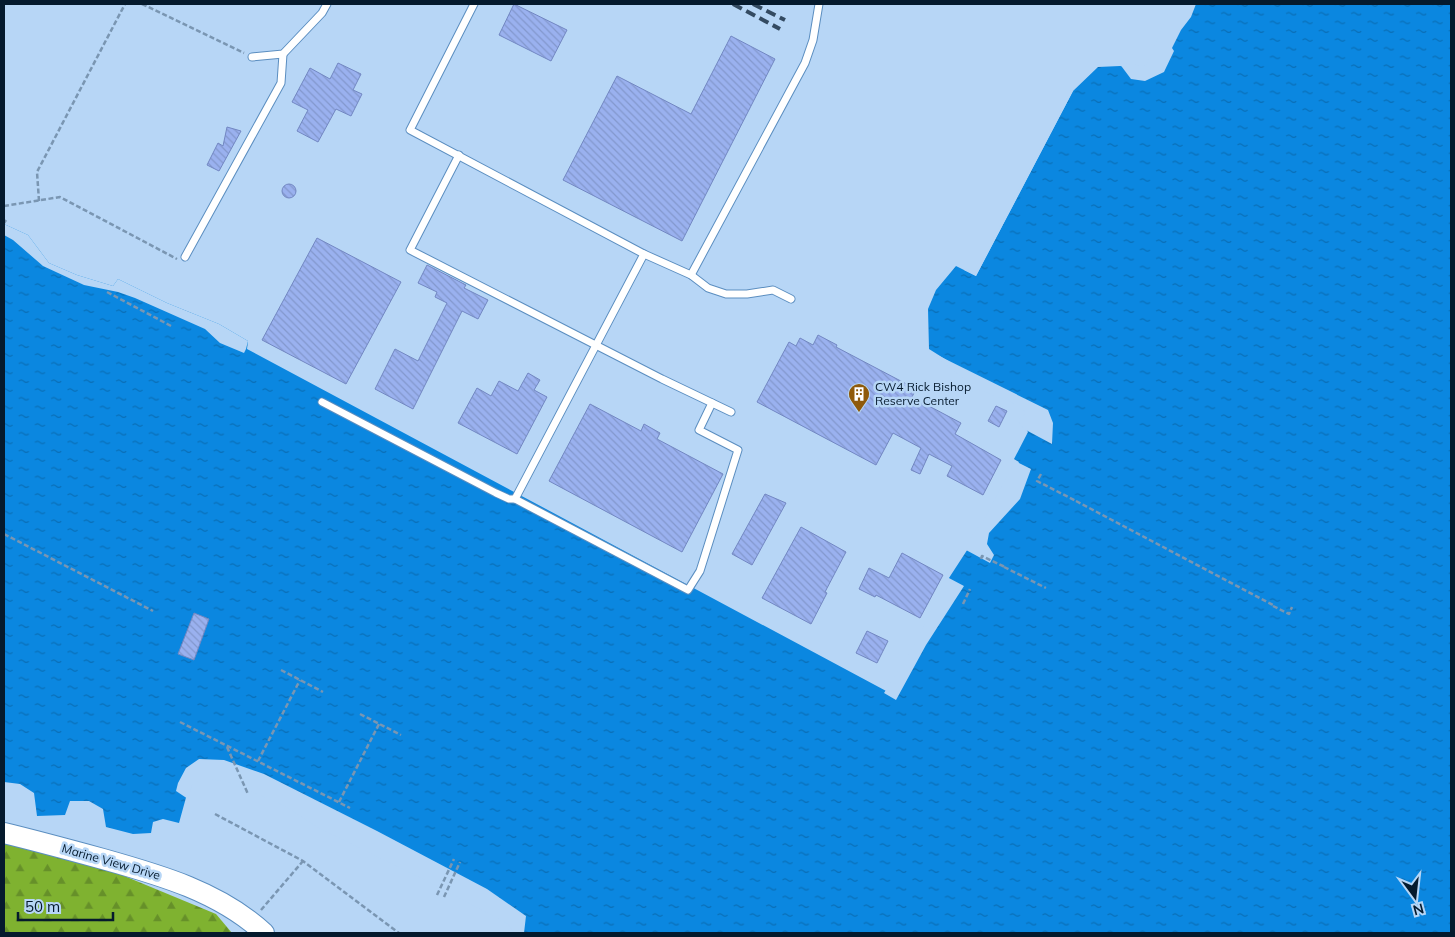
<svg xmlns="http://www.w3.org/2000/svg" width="1455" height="937" font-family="Mulish,sans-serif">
	<defs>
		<pattern id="forest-firs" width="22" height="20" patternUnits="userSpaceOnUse" patternTransform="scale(1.25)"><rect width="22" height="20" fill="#7fb230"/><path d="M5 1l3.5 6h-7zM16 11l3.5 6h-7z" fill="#669029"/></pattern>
		<pattern id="water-ripples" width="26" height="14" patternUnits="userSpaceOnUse" patternTransform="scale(1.25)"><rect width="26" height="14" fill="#0b87e0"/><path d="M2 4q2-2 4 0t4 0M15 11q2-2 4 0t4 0" fill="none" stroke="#096eb6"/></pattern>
		<pattern id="building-back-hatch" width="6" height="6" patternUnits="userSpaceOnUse" patternTransform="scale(1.25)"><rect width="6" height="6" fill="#9ab1ef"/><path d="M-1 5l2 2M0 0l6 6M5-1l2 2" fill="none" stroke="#8398cd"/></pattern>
	</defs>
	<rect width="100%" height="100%" fill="#b7d6f6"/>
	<!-- forest -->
	<polygon fill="url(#forest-firs)" points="4,841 105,868 216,914 232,933 4,933"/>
	<!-- water -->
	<polygon fill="url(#water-ripples)" points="1175,4 1451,4 1451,933 516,933 510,922 285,803 228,780 200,777 190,783 179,823 163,819 153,822 151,833 133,834 106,827 103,809 89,801 70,801 65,815 37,816 34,793 20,784 4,782 4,224 28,235 49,263 77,275 113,286 118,279 167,303 219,324 248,341 247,349 888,692 918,645 947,581 988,518 1019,462 1014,459 1028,432 1021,421 1029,412 929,349 928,309 936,290 956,266 976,276 1073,91 1098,67 1120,66 1148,69"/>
	<!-- pier -->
	<g fill="#b7d6f6">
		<polygon points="1172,4 1196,4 1191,17 1181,30 1172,48 1174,51 1164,72 1145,81 1131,79 1119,63 1146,66"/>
		<polygon points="1071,90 1073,91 976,276 964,270 965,268 975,273"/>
		<polygon points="4,224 28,235 49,263 77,275 113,286 118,279 167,303 219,324 248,341 246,349 244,353 220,343 205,329 135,298 118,292 84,285 43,266 13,240 4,235"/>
		<polygon points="927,350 1048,410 1053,423 1052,444 1024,429 1018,421 1026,412 1011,402 977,389"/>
		<polygon points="1015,461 1031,469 1020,499 989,533 987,544 994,555 990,563 966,550 970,539 986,516"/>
		<polygon points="947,577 964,586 926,645 896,700 884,693 915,644"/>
		<polygon points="199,759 224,760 264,774 377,831 487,889 526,916 524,933 514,933 508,924 429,882 317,827 283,805 228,782 212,779 201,780 192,785 188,799 176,791 178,783 186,768"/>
	</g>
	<!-- building -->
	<g fill="url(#building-back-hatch)" stroke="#7287c2">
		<polygon points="514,4 567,30 551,61 499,35"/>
		<polygon points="731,36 775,59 682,241 563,180 617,76 691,114"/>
		<polygon points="338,63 361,74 353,90 362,94 351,116 336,109 318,142 297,131 308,110 292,102 310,68 330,79"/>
		<polygon points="227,127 241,131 219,171 207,165 218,143 223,146"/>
		<circle cx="289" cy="191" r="7"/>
		<polygon points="317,238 401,282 346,384 262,340"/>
		<polygon points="427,265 466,285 464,288 488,300 478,319 462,311 413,409 375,389 395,349 418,361 447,303 435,297 437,292 418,283"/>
		<polygon points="818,335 837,345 836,347 916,389 912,397 961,423 955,434 1001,460 983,495 947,476 952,466 929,454 920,474 911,470 921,448 893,433 876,465 757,402 789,342 796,346 800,338 813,345"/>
		<polygon points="528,373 540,380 534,390 547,397 517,454 458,423 477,388 491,396 499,381 518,391"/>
		<polygon points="590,404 641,431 644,424 660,433 657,439 723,474 682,552 549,481"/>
		<polygon points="996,406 1007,411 999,427 988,421"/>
		<polygon points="765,494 786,503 752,565 732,554"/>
		<polygon points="801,527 846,552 825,592 827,593 811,624 762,598"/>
		<polygon points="902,553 943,575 920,618 876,595 875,597 859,589 869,568 889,578"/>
		<polygon points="194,613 209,619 194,660 178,654"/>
		<polygon points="867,631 888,641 877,663 856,653"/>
	</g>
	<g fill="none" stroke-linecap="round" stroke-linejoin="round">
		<!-- lane casing -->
		<g stroke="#5b8ec0" stroke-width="9">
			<g id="lane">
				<polyline points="474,4 410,130 644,254 691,275 708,288 726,294 747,294 773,290 791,299"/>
				<polyline points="252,57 283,54 322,13 327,4"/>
				<polyline points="459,155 410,250 662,379 731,412"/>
				<polyline points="644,254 515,499 688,590 700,571 738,450 699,430 712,403"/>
				<polyline points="185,257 281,83 283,54"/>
				<polyline points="691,275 805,63 813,40 819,4"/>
				<polyline points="322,402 496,493 509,499 515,499"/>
			</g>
		</g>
		<!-- secondary casing -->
		<g stroke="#5b8ec0" stroke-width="22">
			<path id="secondary" d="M4,833C37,841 70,850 103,859C160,875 220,892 264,933"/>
		</g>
		<!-- path -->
		<g stroke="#7a96b2" stroke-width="2.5" stroke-dasharray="5 2.5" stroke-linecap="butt">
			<polyline points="142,4 244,53"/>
			<polyline points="39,201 37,172 125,4"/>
			<polyline points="4,206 60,197 177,259"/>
			<polyline points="4,223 6,220"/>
			<polyline points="107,292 171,326"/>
			<polyline points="1041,474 1037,481 1076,501"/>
			<polyline points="1076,501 1273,605"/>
			<polyline points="4,534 153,611"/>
			<polyline points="981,559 982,556 1005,567"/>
			<polyline points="1004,567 1046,588"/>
			<polyline points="963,604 970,589"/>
			<polyline points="1273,606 1289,614 1292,607"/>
			<polyline points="281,670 323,692"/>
			<polyline points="360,714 401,735"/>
			<polyline points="180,722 350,808"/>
			<polyline points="227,747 248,794"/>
			<polyline points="258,761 300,680"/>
			<polyline points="339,802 379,724"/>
			<polyline points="215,814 303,861 399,933"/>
			<polyline points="437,895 454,859"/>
			<polyline points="444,897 460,862"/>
			<polyline points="261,910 303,861"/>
		</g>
		<!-- lane -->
		<use href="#lane" stroke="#fff" stroke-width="7"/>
		<!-- secondary -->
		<use href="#secondary" stroke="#fff" stroke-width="20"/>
		<!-- rail -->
		<g stroke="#334a61" stroke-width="4" stroke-dasharray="10 5" stroke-linecap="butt">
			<polyline points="733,4 780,29"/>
			<polyline points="753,4 785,20"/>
		</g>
	</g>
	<!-- icons -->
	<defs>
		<g id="building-pin" transform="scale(1.125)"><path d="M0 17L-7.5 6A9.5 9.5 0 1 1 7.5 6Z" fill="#8f5a0b" stroke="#b7d6f6"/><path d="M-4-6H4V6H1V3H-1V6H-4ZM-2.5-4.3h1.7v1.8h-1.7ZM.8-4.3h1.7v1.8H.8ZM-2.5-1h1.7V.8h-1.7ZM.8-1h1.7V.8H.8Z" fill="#fff"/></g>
	</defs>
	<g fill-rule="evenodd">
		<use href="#building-pin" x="859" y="394"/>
	</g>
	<g text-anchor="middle" stroke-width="5" stroke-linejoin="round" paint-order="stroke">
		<!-- poi labels -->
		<g font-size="12" fill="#051a2d" stroke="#b7d6f6" text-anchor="start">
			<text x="875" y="391">CW4 Rick Bishop<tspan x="875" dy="14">Reserve Center</tspan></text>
		</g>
		<!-- street labels -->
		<g font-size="12" fill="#051a2d" stroke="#b7d6f6">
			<text transform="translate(111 862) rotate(16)" y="4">Marine View Drive</text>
		</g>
	</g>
	<!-- border -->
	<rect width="1455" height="937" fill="none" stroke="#051a2d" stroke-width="10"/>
	<!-- north arrow -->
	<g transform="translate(1415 897) rotate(165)" stroke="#b7d6f6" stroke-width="4" paint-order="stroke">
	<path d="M0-4L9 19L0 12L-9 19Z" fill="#051a2d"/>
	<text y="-8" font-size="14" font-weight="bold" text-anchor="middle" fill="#051a2d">N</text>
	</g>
	<!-- scale -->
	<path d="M18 912v8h95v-8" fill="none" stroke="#051a2d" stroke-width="2.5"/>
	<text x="25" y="912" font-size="15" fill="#051a2d" stroke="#b7d6f6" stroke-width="4" paint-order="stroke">50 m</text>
</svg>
